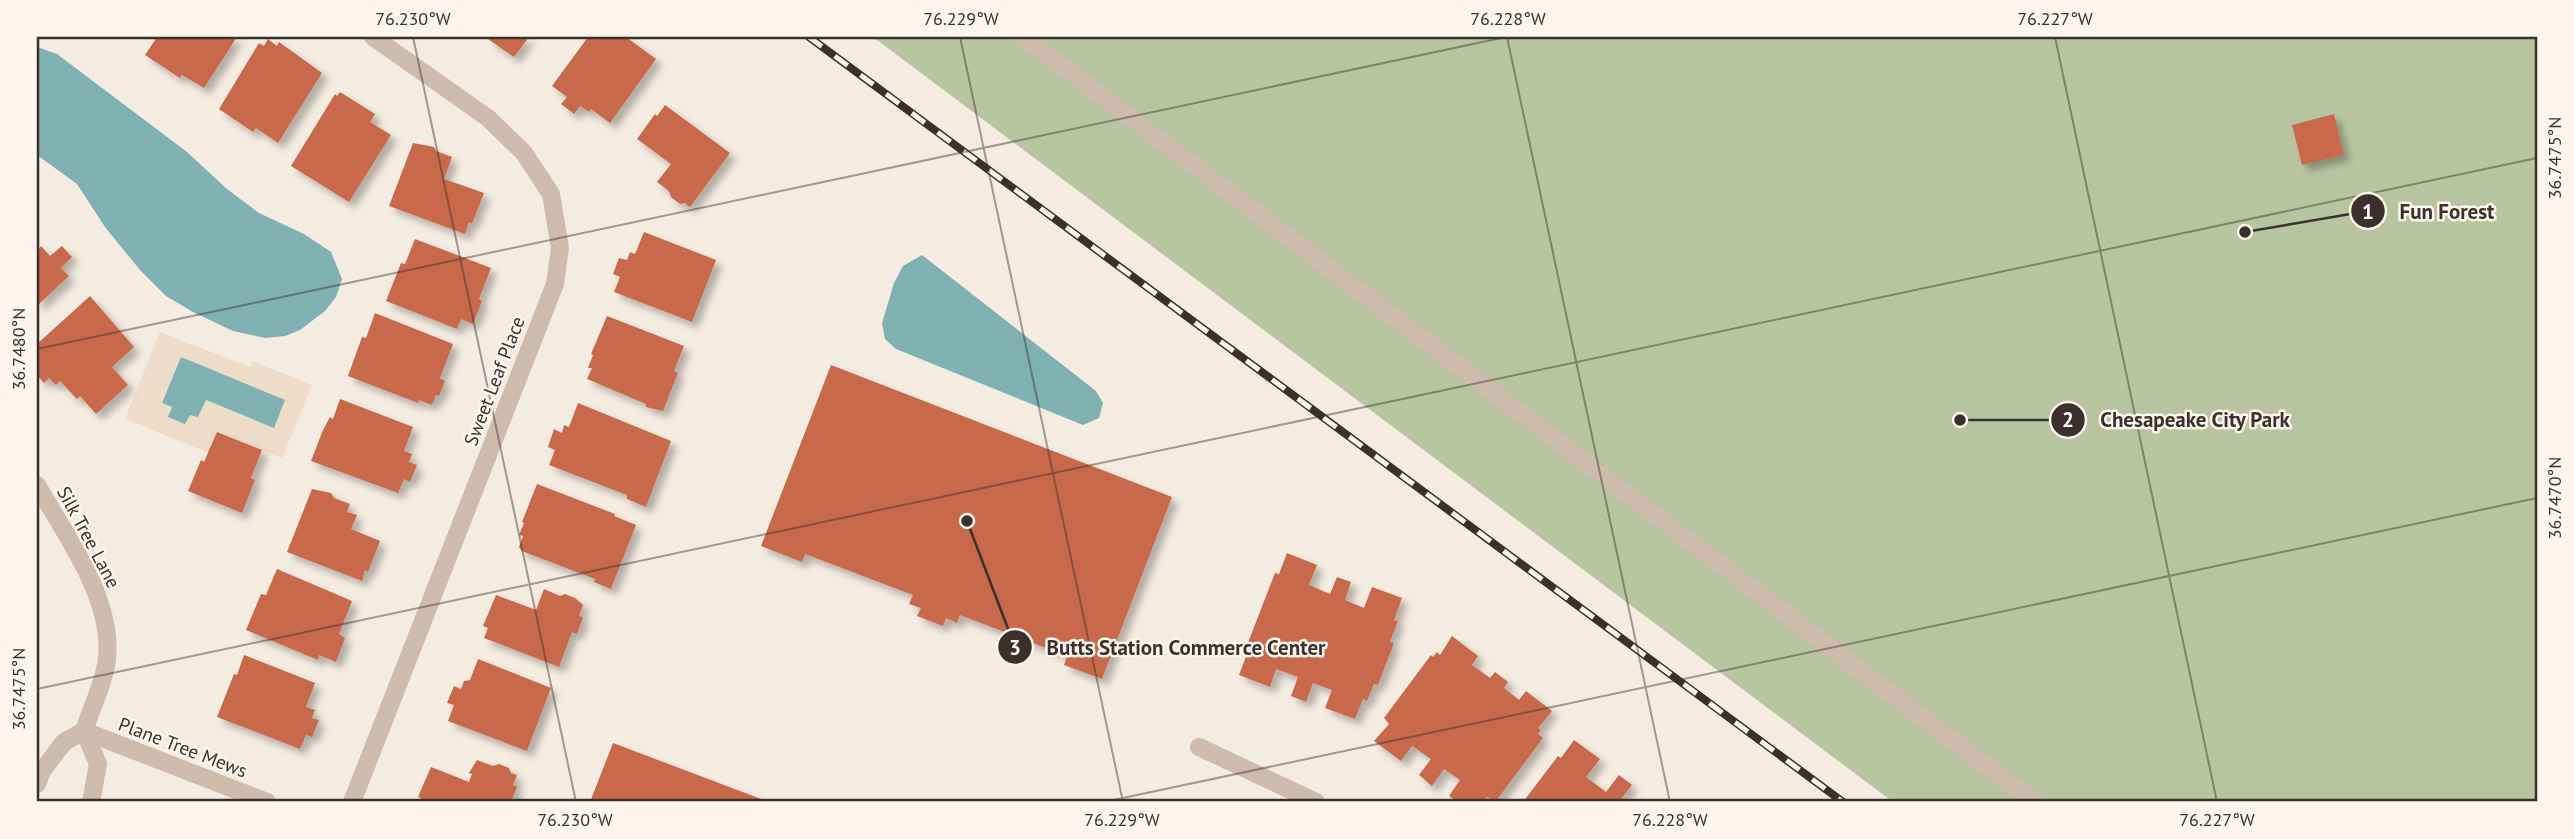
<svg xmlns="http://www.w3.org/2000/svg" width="2574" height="839" font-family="'PT Sans',sans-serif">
	<defs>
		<filter id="shadow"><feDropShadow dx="6" dy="6" stdDeviation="3.5" flood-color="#0004"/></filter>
	</defs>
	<rect width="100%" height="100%" fill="#f4ebe1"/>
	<!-- green -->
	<polygon fill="#b8c4a0" points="873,37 2537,37 2537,802 1893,802"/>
	<!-- plaza -->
	<path fill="#ecdcc8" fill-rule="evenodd" d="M160,332L250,367L253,361L312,385L282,458L217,432L209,453L125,419ZM181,357L274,428L206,400L190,414L186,424L172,407L162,402Z"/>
	<!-- water -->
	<g fill="#7fb0b2">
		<polygon points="37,47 57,54 187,152 227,189 259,213 304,234 331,252 342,279 336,297 325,311 300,330 285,336 265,338 233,331 193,312 166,296 140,270 105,227 77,184 37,155"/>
		<polygon points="922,255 1096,391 1103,403 1099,418 1083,425 896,349 885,339 882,323 894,283 903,266"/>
		<polygon points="181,357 285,400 274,428 206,400 198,417 190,415 185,424 168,417 172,407 162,403"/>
	</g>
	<!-- building -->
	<g fill="#c8694b" filter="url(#shadow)">
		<polygon points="157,37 237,37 204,88 182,75 180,78 145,55"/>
		<polygon points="485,37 529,37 514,57"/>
		<polygon points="588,37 626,37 656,59 610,123 591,109 589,112 580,106 574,114 561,104 567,97 552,86"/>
		<polygon points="268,39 277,46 279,42 322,73 278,143 256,128 253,132 219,109 259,43 264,46"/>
		<polygon points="340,92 375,114 370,122 391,135 349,202 291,166 335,94 337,96"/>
		<polygon points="665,105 730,153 690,207 685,203 680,204 671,197 669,191 657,182 671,164 637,139 655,114 657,116"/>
		<polygon points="2334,114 2344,155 2302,165 2292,125"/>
		<polygon points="413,143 434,147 436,151 452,157 444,179 484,193 472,224 469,222 465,234 389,206"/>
		<polygon points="644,232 716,260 692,322 614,292 620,277 613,274 619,258 627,260 630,252 635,254"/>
		<polygon points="415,239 491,268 479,299 482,301 473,324 461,319 457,329 386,301 401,263 405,264"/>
		<polygon points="41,246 50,256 62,246 72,257 61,268 69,276 37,306 37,247 39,249"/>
		<polygon points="90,296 134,347 112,367 128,385 96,414 80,396 77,399 60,381 56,385 49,378 44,383 37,375 37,344"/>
		<polygon points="375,313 453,344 440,378 445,381 439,396 436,395 432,405 419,400 418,403 348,376 362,337 366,338"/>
		<polygon points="607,316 684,346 674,371 678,373 663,411 646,407 646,404 587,379 592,368 588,368 593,355 591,354"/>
		<polygon points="831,365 1172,497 1102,679 1064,665 1067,656 960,615 957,623 946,618 943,626 917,616 921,608 909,604 913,595 805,554 802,562 761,546"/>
		<polygon points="340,399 413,427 404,451 412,454 409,462 417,465 410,482 404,479 398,493 311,461 323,430 330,417 333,419"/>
		<polygon points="578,403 671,441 646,507 627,499 627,495 549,465 555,450 548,447 554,429 562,433 564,425 569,427"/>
		<polygon points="217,432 262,450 251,478 255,480 242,513 188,491 201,460 204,462"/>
		<polygon points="537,484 615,514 614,516 636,525 611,589 594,582 595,579 522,551 519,547 523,536 519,535 524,523 522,522"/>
		<polygon points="312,489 331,493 334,498 350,504 347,512 357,515 351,529 380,541 368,572 365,570 362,581 287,552"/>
		<polygon points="1287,553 1317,565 1309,585 1330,594 1337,577 1351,582 1345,600 1364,608 1372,587 1402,598 1394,620 1398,621 1390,642 1394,643 1378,685 1374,684 1367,701 1363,699 1355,719 1325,708 1332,690 1313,683 1306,702 1291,696 1298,677 1276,669 1270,687 1239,675 1247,654 1244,653 1275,573 1279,574"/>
		<polygon points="277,569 352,601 339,634 345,638 336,662 319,655 318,660 246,630 261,594 266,595"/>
		<polygon points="544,589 560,596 565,594 575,598 583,605 579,616 583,617 577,634 572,632 559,667 484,638 488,628 483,626 496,595 536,610"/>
		<polygon points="1452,636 1478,656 1472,665 1490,678 1495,672 1508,682 1504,688 1519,700 1526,691 1552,711 1538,728 1541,730 1538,734 1543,738 1496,801 1487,797 1483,802 1458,802 1449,796 1460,780 1444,769 1432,786 1419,775 1431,759 1412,746 1401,761 1374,741 1389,724 1384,718 1431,655 1433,657 1437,652 1440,655"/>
		<polygon points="244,655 315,683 306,707 315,710 312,718 319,720 312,737 306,735 300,749 217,717 234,674 237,675"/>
		<polygon points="478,659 551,688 527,751 448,721 454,705 447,703 454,686 461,689 464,681 470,680"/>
		<polygon points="1574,740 1600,759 1586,777 1606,792 1619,775 1632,785 1619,802 1523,802 1558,756 1561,758"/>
		<polygon points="613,743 769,802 590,802"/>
		<polygon points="477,760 493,766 499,764 509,768 511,773 517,775 513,785 517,787 511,802 419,802 421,798 418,797 431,767 469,782 472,774 469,773"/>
	</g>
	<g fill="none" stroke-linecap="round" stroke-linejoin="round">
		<!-- lane -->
		<polyline stroke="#cdbbac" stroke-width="18" points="1024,37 2034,802"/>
		<!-- street -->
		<g stroke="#cdbbac" stroke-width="18">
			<path d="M37,485C66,536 113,598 107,658C105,681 91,709 84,731L267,802"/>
			<polyline points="1199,747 1316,802"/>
			<polyline points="37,784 42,771 64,742 84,731 98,764 91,802"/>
			<polyline points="352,802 555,284 560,248 551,194 524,153 488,118 373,37"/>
		</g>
		<!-- rail casing -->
		<g stroke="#3b302b" stroke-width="8">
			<polyline id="rail" points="809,37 1843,802"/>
		</g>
		<!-- rail -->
		<use href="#rail" stroke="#fbf5ee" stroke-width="5" stroke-dasharray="16" stroke-linecap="butt"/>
	</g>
	<!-- ticks -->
	<path fill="none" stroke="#3b302b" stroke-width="2" stroke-opacity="0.45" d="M413,37L576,802M960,37L1123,802M1507,37L1670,802M2055,37L2217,802M37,349L1506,37M37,689L2537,158M1104,802L2537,498"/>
	<g text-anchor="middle" stroke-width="5" stroke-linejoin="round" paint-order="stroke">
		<!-- street labels -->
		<g font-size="19" fill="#3b302b" stroke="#fbf5ee">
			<text transform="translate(494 381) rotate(-69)" y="7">Sweet Leaf Place</text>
			<text transform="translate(89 537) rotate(62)" y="7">Silk Tree Lane</text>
			<text transform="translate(183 747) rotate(21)" y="7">Plane Tree Mews</text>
		</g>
	</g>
	<!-- callouts -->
	<path fill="none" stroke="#3b302b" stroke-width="2.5" d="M2245 232L2368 211M1960 420L2068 420M967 521L1015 647"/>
	<g fill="#3b302b" stroke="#fbf5ee" stroke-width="2.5">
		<circle cx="2245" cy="232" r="7"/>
		<circle cx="1960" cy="420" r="7"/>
		<circle cx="967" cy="521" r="7"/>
		<circle cx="2368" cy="211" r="18"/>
		<circle cx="2068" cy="420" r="18"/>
		<circle cx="1015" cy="647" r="18"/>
	</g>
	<g font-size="21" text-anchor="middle" font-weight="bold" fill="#fff">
		<text x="2368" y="219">1</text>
		<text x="2068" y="427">2</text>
		<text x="1015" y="655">3</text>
	</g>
	<g font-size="21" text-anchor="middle" font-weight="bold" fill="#3b302b" stroke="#fbf5ee" stroke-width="5" stroke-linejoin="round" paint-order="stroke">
		<text x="2447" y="219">Fun Forest</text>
		<text x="2195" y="427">Chesapeake City Park</text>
		<text x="1186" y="655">Butts Station Commerce Center</text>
	</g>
	<!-- border -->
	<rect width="2574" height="839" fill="none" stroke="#fbf5ee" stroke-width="77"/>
	<rect x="38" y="38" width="2498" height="762" fill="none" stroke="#3b302b" stroke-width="2.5"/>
	<g font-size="18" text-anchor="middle" fill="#3b302b">
		<text x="413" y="25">76.230°W</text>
		<text x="961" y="25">76.229°W</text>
		<text x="1508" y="25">76.228°W</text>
		<text x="2055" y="25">76.227°W</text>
		<text transform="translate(2555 158) rotate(-90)" y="6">36.7475°N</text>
		<text transform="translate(19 349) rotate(-90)" y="6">36.7480°N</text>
		<text transform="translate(2555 498) rotate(-90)" y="6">36.7470°N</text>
		<text transform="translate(19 689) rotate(-90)" y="6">36.7475°N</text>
		<text x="575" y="826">76.230°W</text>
		<text x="1122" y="826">76.229°W</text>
		<text x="1670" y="826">76.228°W</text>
		<text x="2217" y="826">76.227°W</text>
	</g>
</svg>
